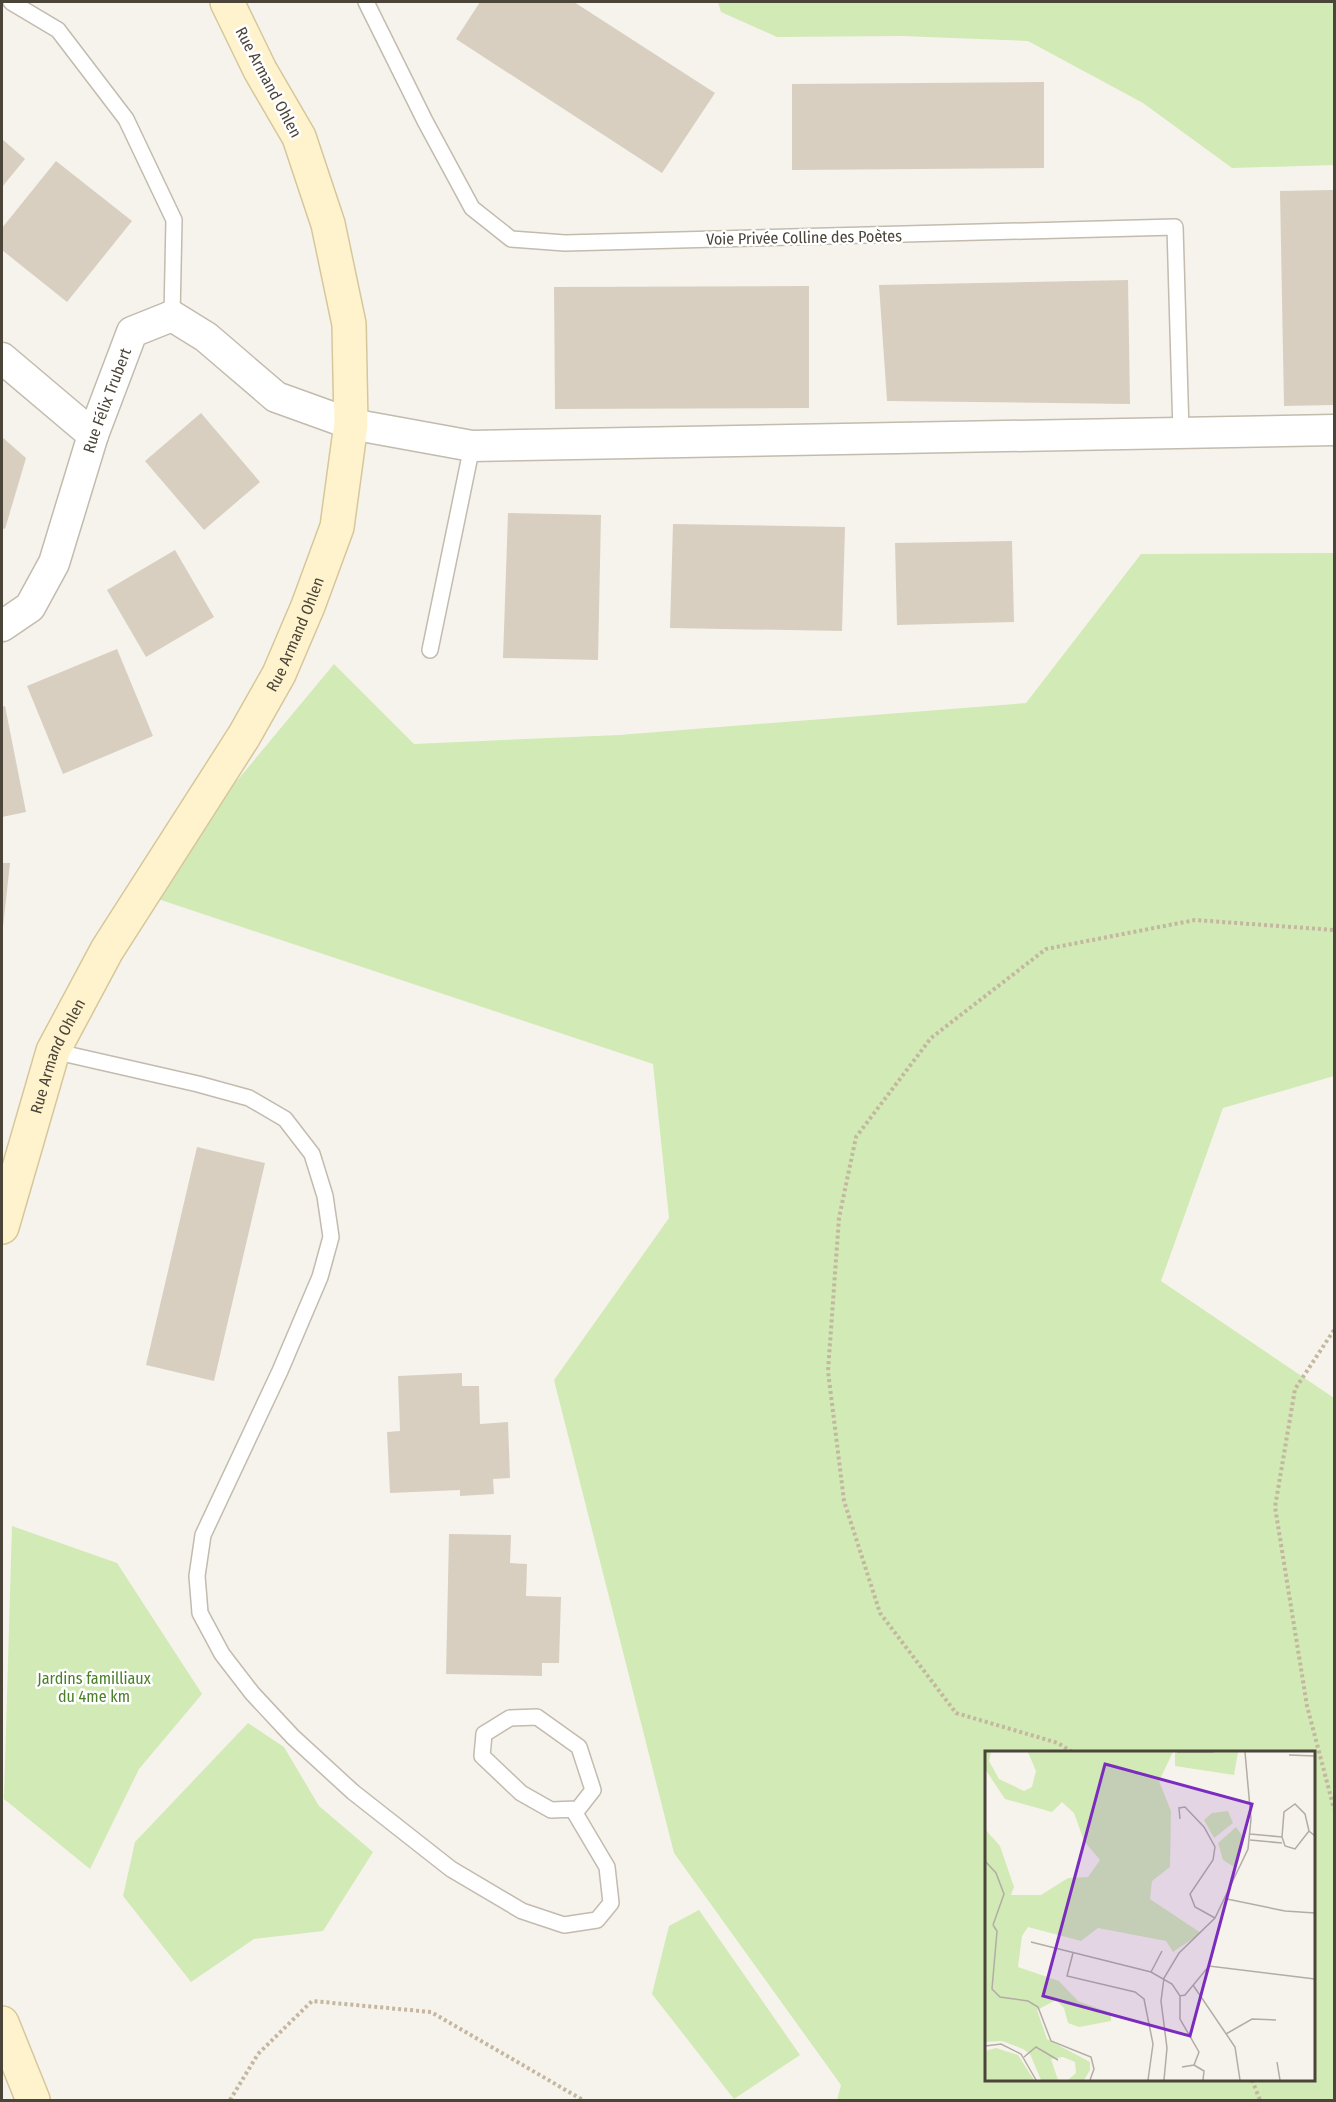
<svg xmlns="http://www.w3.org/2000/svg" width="1336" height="2102" font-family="'Fira Sans Condensed',sans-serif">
	<rect width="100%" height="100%" fill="#f6f3ec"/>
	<!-- green -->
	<g fill="#d2eab5" fill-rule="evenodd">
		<polygon points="718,2 1334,2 1334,165 1232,168 1143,103 1028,41 901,36 777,37 721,12"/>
		<path d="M1334,553V1076L1223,1108L1161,1281L1334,1398V2100H837L841,2085L674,1853L554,1380L669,1218L653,1064L143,894L334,664L414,744L619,735L1026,703L1141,554ZM986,1752H1314V2080H986Z"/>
		<polygon points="12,1526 117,1563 202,1694 139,1769 90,1869 4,1799"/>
		<polygon points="248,1723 284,1747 319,1806 373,1852 323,1931 254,1939 191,1982 123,1896 135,1842"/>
		<polygon points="699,1910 800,2055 734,2099 652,1994 669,1926"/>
	</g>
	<!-- building -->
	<g fill="#d8cfc1">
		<polygon points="480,2 574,2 715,93 662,173 456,39"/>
		<polygon points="1044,82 1044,168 792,170 792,84"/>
		<polygon points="2,139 25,159 2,187"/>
		<polygon points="56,161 132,221 67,302 2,250 2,228"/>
		<polygon points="1334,190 1334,405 1284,406 1280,191"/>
		<polygon points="1128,280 1130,404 887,401 879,285"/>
		<polygon points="809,286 809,408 555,409 554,287"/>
		<polygon points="201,413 260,482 204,530 145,461"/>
		<polygon points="2,437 26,458 5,529 2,528"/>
		<polygon points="508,513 601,515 598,660 503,658"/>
		<polygon points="673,524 845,527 842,631 670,628"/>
		<polygon points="1012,541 1014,622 897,625 895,543"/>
		<polygon points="175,550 214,617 146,657 107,590"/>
		<polygon points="117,649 153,736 63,774 27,686"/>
		<polygon points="5,706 26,812 2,817 2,707"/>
		<polygon points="2,863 10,863 3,927 2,927"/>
		<polygon points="197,1147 265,1163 214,1381 146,1365"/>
		<polygon points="462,1373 462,1386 479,1386 480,1424 508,1422 510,1478 493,1479 494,1494 460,1496 460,1490 390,1493 387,1432 400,1431 398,1376"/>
		<polygon points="449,1534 511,1535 510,1563 527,1564 526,1596 561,1597 559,1663 542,1663 542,1676 446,1674"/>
	</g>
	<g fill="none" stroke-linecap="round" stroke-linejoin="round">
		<!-- lane casing -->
		<g stroke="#c2bbae" stroke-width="18">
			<g id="lane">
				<polyline points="11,2 58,30 126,119 174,220 172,316"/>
				<polyline points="366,2 425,121 472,208 511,239 565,243 1175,227 1181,432"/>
				<polyline points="430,650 472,446"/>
				<polyline points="53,1051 198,1084 249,1098 285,1119 312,1154 325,1196 331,1237 320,1277 280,1371 203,1535 197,1576 200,1613 222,1654 252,1693 293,1737 353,1792 451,1869 522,1911 564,1925 597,1920 611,1903 607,1867 575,1813"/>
				<polygon points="537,1717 579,1747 593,1790 575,1813 577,1809 551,1810 521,1793 482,1756 484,1734 510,1718"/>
			</g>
		</g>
		<!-- street casing -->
		<g stroke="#c2bbae" stroke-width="33">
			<g id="street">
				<polyline points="2,358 93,435"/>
				<path id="s1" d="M2,626L30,607L54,563L93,435L132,332L172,316L206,337L276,397L351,424L472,446L1334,430"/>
			</g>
		</g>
		<!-- secondary casing -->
		<g stroke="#d6c79b" stroke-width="36">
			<g id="secondary">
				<path id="s2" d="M2,1227L53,1051L107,950L244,736L279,674L308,606L337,527L351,424L349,324L328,224L299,137L260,70L227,2"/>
				<polyline points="2,2023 33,2100"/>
			</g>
		</g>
		<!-- path -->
		<g stroke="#c4b79f" stroke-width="4" stroke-dasharray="3 3" stroke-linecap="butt">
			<polyline points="1334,1330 1295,1389 1275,1507 1307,1706 1334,1809"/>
			<polyline points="1072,1752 1058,1743 956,1713 880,1613 844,1501 828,1371 839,1218 856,1137 931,1038 1046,949 1195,920 1334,930"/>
			<polyline points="1252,2080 1260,2100"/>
			<polyline points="230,2100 258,2054 312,2001 431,2012 583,2100"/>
		</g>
		<!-- lane -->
		<use href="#lane" stroke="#fff" stroke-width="15"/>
		<!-- street -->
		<use href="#street" stroke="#fff" stroke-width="30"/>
		<!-- secondary -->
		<use href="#secondary" stroke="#fff3cd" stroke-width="33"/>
	</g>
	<g text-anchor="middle" stroke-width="5" stroke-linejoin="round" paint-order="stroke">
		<!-- street labels -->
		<g font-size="16" fill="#4b4439" stroke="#fff">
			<text transform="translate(269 82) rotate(62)" y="6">Rue Armand Ohlen</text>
			<text transform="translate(804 237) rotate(-1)" y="6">Voie Privée Colline des Poètes</text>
			<text dy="6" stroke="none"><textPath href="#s1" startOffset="255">Rue Félix Trubert</textPath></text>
			<text dy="6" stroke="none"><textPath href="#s2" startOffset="666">Rue Armand Ohlen</textPath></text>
			<text dy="6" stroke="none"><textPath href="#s2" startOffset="180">Rue Armand Ohlen</textPath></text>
		</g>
		<!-- park labels -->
		<g font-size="16" fill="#4a7f2a" stroke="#fff">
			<text x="94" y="1684">Jardins familliaux<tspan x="94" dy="18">du 4me km</tspan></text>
		</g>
	</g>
	<!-- overview -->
	<g transform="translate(985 1751)">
		<rect width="330" height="330" fill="#f6f3ec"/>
		<path d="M0,1H6L4,10L14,28L39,40L47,36L51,20L43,1H188L174,30L186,60L185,116L167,130L165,148L216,182L188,201L181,190L113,177L96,190L43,176L37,185L33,216L74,230L93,250L126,262V270L94,276L83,272L79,257L71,249L52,259L62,288L105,311V319L99,329H83L91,322L90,311L78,306L66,308L73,329H56L45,303L38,298L17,290L0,291V78L15,95L29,136L26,144H56L83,127L103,126L115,109L99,90L89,62L77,51L67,61L20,48L0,18ZM190,1H253L249,24L190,15ZM243,60L248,72L229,87L219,69L227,62ZM251,76L258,86L249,116L238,109L233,92ZM11,297L33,304L49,329H0V300Z" fill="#d2eab5"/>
		<path fill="none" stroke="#b2ada4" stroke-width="1.5" d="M192,1H229M304,4L330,5M195,68L194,57L200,56L219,76L230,96L228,109L205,143L210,156L230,167M265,83L297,86L299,61L310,53L320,63L324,80L330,85M297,86L300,95L310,98L324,80M265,89L297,92M0,110L11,122L19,143L8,174M242,148L300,160L330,162M8,174L12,180L7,238L15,246L43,250L53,256L66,290L106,306L109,318L105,329M46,191L166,221L187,233L195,245L200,244L224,215L330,228M88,202L82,225L150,241L159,248L168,293L163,329M166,221L177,200M208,234L250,296L255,329M195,245V268L214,301L209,314L197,316M241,283L267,268L291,269M0,295L16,293L36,303L51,329M39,306L51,296L73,309M292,311L295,329M209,314L219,320L218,329M179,329L182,297L176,250L179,227L194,202L230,167L263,98L266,68L260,1"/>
		<path fill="#7b2cbf" fill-opacity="0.15" stroke="#7b2cbf" stroke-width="3" d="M120,13L267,53L205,285L58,245Z"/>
		<rect width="330" height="330" fill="none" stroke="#4b4439" stroke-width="3"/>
	</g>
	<!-- border -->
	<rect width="1336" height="2102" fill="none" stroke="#4b4439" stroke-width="6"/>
</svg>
